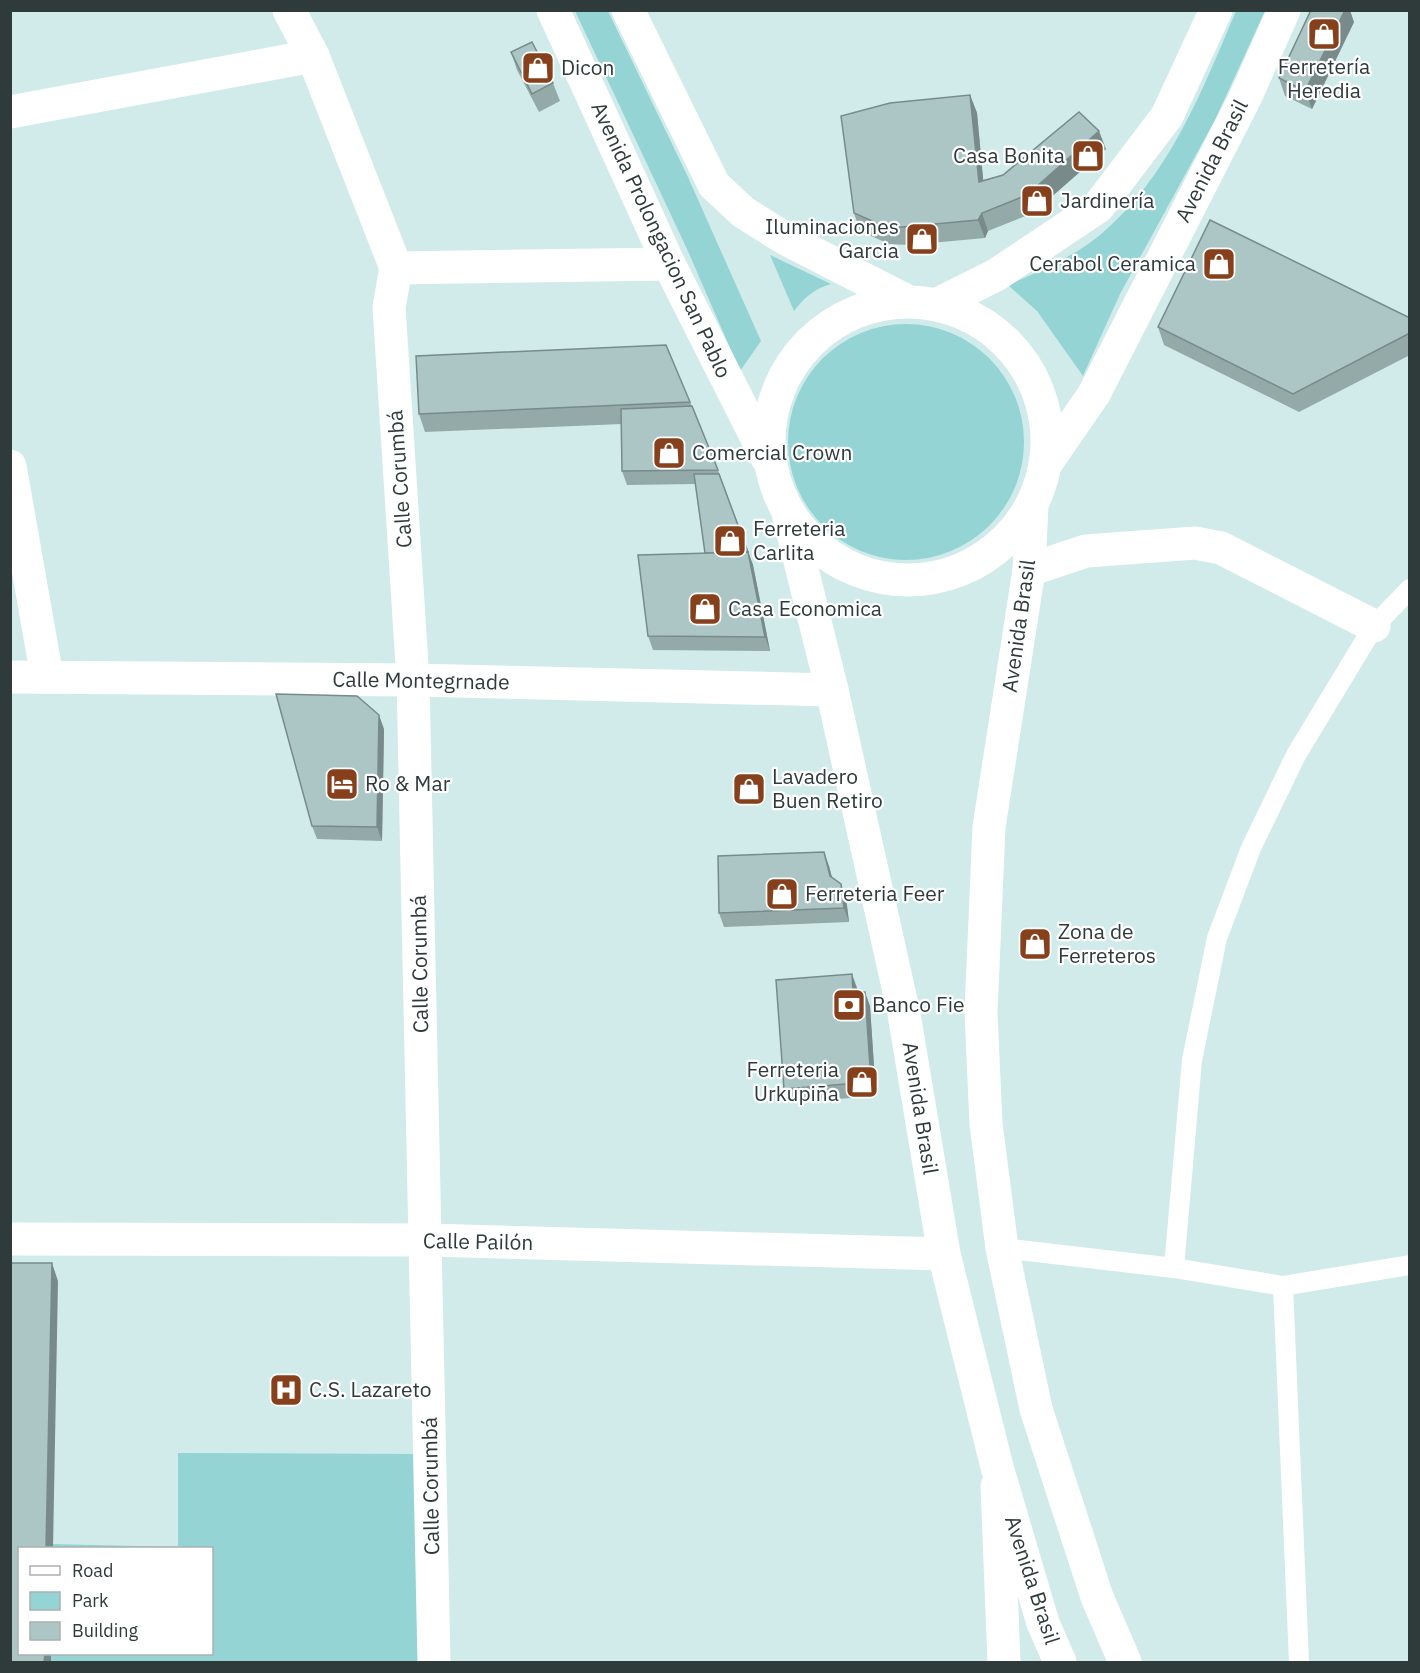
<svg xmlns="http://www.w3.org/2000/svg" width="1420" height="1673" font-family="'IBM Plex Sans',sans-serif">
	<rect width="100%" height="100%" fill="#d1ebeb"/>
	<!-- green -->
	<g fill="#94d4d4">
		<polygon points="575,11 608,11 687,175 761,341 740,371 687,249"/>
		<path d="M1236,11H1265L1215,120L1120,294L1083,376L1037,311L1008,285C1040,271 1073,257 1100,235C1169,177 1202,91 1236,11Z"/>
		<path d="M770,255L831,284C814,289 805,297 794,311Z"/>
		<circle cx="906" cy="442" r="118"/>
		<polygon points="178,1453 414,1454 420,1662 51,1662 51,1654 212,1654 212,1548 53,1548 53,1544 178,1547"/>
	</g>
	<g fill="none" stroke-linecap="round" stroke-linejoin="round">
		<!-- service -->
		<g stroke="#fff" stroke-width="20">
			<polyline points="1002,1248 1174,1268 1283,1286 1410,1265"/>
			<polyline points="1174,1268 1192,1060 1217,938 1251,848 1296,755 1374,626 1410,589"/>
			<polyline points="1283,1286 1299,1662"/>
		</g>
		<!-- minor -->
		<g stroke="#fff" stroke-width="33">
			<polyline points="289,10 313,56 396,268 389,307 413,680 434,1662"/>
			<polyline points="10,112 313,56"/>
			<polyline points="396,268 669,264"/>
			<polyline points="10,466 47,677"/>
			<polyline points="1029,570 1086,551 1195,543 1221,548 1374,626"/>
			<polyline points="10,677 413,680 832,690"/>
			<polyline points="10,1239 426,1240 944,1254"/>
			<polyline points="997,1486 1004,1662"/>
		</g>
		<!-- secondary -->
		<g stroke="#fff" stroke-width="33">
			<polyline points="553,10 669,264 767,458"/>
			<polyline points="628,10 714,185 743,212 786,239 907,301"/>
			<circle cx="908" cy="441" r="139"/>
			<polyline points="938,304 996,275 1098,207 1167,116 1216,10"/>
			<polyline points="1045,465 1094,394 1246,96 1284,10"/>
			<polyline points="1032,504 1029,570 989,827 981,1012 986,1124 1002,1248 1036,1409 1097,1597 1125,1662"/>
			<polyline points="788,513 832,690 904,1014 944,1254 997,1467 1043,1623 1060,1662"/>
		</g>
	</g>
	<!-- wall -->
	<g fill="#94aaa9">
		<polygon points="1354,22 1312,109 1285,96 1279,78"/>
		<polygon points="511,52 553,83 560,101 539,112 517,70"/>
		<polygon points="970,95 977,113 983,180 1106,149 1033,213 988,231 985,238 909,245 889,244 860,231 854,213"/>
		<polygon points="1410,318 1410,355 1299,412 1164,345 1158,327"/>
		<polygon points="690,402 718,470 753,565 770,651 653,650 648,636 705,553 695,484 627,485 622,471 622,424 425,432 419,414"/>
		<polygon points="384,729 382,841 317,839 312,826"/>
		<polygon points="829,866 832,877 841,884 846,898 849,922 724,927 719,913"/>
		<polygon points="857,988 858,993 870,1006 876,1096 789,1103 784,1089"/>
	</g>
	<!-- shaded-wall -->
	<g fill="#788b8a">
		<polygon points="1345,10 1350,10 1354,22 1312,109 1305,91"/>
		<polygon points="970,95 977,113 985,199 979,182"/>
		<polygon points="1099,131 1106,149 1033,213 1027,195"/>
		<polygon points="982,213 988,231 985,238 978,220"/>
		<polygon points="748,552 753,565 770,651 765,637"/>
		<polygon points="379,715 384,729 382,841 377,827"/>
		<polygon points="824,852 829,866 835,890 830,876"/>
		<polygon points="841,884 846,898 849,922 844,908"/>
		<polygon points="852,974 857,988 858,1007 853,993"/>
		<polygon points="865,992 870,1006 876,1096 871,1082"/>
		<polygon points="52,1263 58,1281 53,1548 46,1548"/>
		<polygon points="45,1653 51,1653 51,1662 44,1662"/>
	</g>
	<!-- building -->
	<g fill="#acc6c5" stroke="#788b8a" stroke-width="1.5">
		<polygon points="1311,10 1345,10 1305,91 1279,78"/>
		<polygon points="532,42 553,83 532,94 511,52"/>
		<polygon points="970,95 979,182 1003,175 1079,112 1099,131 1027,195 982,213 978,220 902,227 883,226 854,213 841,116 890,103"/>
		<polygon points="1210,220 1410,318 1410,333 1293,394 1158,327"/>
		<polygon points="666,345 690,402 419,414 416,356"/>
		<polygon points="692,406 718,470 622,471 621,409"/>
		<polygon points="694,474 719,474 748,552 705,553"/>
		<polygon points="748,552 765,637 648,636 638,555"/>
		<polygon points="276,694 357,696 379,715 377,827 312,826"/>
		<polygon points="824,852 830,876 841,884 844,908 719,913 718,856"/>
		<polygon points="852,974 853,993 865,992 871,1082 784,1089 776,980"/>
		<polygon points="10,1263 52,1263 46,1548 20,1548 20,1653 45,1653 44,1662 10,1662"/>
	</g>
	<!-- icons -->
	<defs>
		<g id="shop-square" transform="scale(1.725)"><rect x="-9" y="-9" width="18" height="18" rx="4" fill="#86401b" stroke="#fff"/><path d="M-5-2.5h2.3a2.7 3.5 0 0 1 5.4 0H5L5.5 6h-11ZM-1.5-2.5h3a1.5 2.3 0 0 0-3 0Z" fill="#fff"/></g>
		<g id="hotel-square" transform="scale(1.725)"><rect x="-9" y="-9" width="18" height="18" rx="4" fill="#86401b" stroke="#fff"/><path d="M-6-4.5h1.5V1H6V5H4.5V3h-9V5H-6ZM-4 0a1.8 1.8 0 1 1 3.6 0ZM.5 0V-2.5h3Q6-2.5 6 0Z" fill="#fff"/></g>
		<g id="bank-square" transform="scale(1.725)"><rect x="-9" y="-9" width="18" height="18" rx="4" fill="#86401b" stroke="#fff"/><path d="M-6-4H6V4H-6ZM0-2.3a2.3 2.3 0 1 0 0 4.6a2.3 2.3 0 1 0 0-4.6Z" fill="#fff"/></g>
		<g id="hospital-square" transform="scale(1.725)"><rect x="-9" y="-9" width="18" height="18" rx="4" fill="#86401b" stroke="#fff"/><path d="M-5-5h3v3.5h4V-5h3V5h-3V1.5h-4V5h-3Z" fill="#fff"/></g>
	</defs>
	<g fill-rule="evenodd">
		<use href="#shop-square" x="1324" y="34"/>
		<use href="#shop-square" x="538" y="68"/>
		<use href="#shop-square" x="1088" y="156"/>
		<use href="#shop-square" x="1037" y="201"/>
		<use href="#shop-square" x="922" y="239"/>
		<use href="#shop-square" x="1219" y="264"/>
		<use href="#shop-square" x="669" y="453"/>
		<use href="#shop-square" x="730" y="541"/>
		<use href="#shop-square" x="705" y="609"/>
		<use href="#hotel-square" x="342" y="784"/>
		<use href="#shop-square" x="749" y="789"/>
		<use href="#shop-square" x="782" y="894"/>
		<use href="#shop-square" x="1035" y="944"/>
		<use href="#bank-square" x="849" y="1005"/>
		<use href="#shop-square" x="862" y="1082"/>
		<use href="#hospital-square" x="286" y="1390"/>
	</g>
	<g text-anchor="middle" stroke-width="4.5" stroke-linejoin="round" paint-order="stroke">
		<!-- poi labels -->
		<g font-size="21" fill="#2f3a3a" stroke="#fff" text-anchor="start">
			<text x="1324" y="74" text-anchor="middle">Ferretería<tspan x="1324" dy="24">Heredia</tspan></text>
			<text x="561" y="75">Dicon</text>
			<text x="1065" y="163" text-anchor="end">Casa Bonita</text>
			<text x="1060" y="208">Jardinería</text>
			<text x="899" y="234" text-anchor="end">Iluminaciones<tspan x="899" dy="24">Garcia</tspan></text>
			<text x="1196" y="271" text-anchor="end">Cerabol Ceramica</text>
			<text x="692" y="460">Comercial Crown</text>
			<text x="753" y="536">Ferreteria<tspan x="753" dy="24">Carlita</tspan></text>
			<text x="728" y="616">Casa Economica</text>
			<text x="772" y="784">Lavadero<tspan x="772" dy="24">Buen Retiro</tspan></text>
			<text x="365" y="791">Ro &amp; Mar</text>
			<text x="805" y="901">Ferreteria Feer</text>
			<text x="1058" y="939">Zona de<tspan x="1058" dy="24">Ferreteros</tspan></text>
			<text x="872" y="1012">Banco Fie</text>
			<text x="839" y="1077" text-anchor="end">Ferreteria<tspan x="839" dy="24">Urkupiña</tspan></text>
			<text x="309" y="1397">C.S. Lazareto</text>
		</g>
		<!-- street labels -->
		<g font-size="21" fill="#2f3a3a" stroke="#fff">
			<text transform="translate(1212 161) rotate(-63)" y="7">Avenida Brasil</text>
			<text transform="translate(661 240) rotate(65)" y="7">Avenida Prolongacion San Pablo</text>
			<text transform="translate(400 479) rotate(-94)" y="7">Calle Corumbá</text>
			<text transform="translate(1019 626) rotate(-82)" y="7">Avenida Brasil</text>
			<text transform="translate(421 681) rotate(1)" y="7">Calle Montegrnade</text>
			<text transform="translate(420 964) rotate(-91)" y="7">Calle Corumbá</text>
			<text transform="translate(920 1108) rotate(81)" y="7">Avenida Brasil</text>
			<text transform="translate(478 1242) rotate(1)" y="7">Calle Pailón</text>
			<text transform="translate(431 1486) rotate(-91)" y="7">Calle Corumbá</text>
			<text transform="translate(1032 1580) rotate(72)" y="7">Avenida Brasil</text>
		</g>
	</g>
	<!-- border -->
	<rect width="1420" height="1673" fill="none" stroke="#2f3a3a" stroke-width="24"/>
	<!-- legend -->
	<rect x="18" y="1547" width="195" height="108" fill="#ffffff" stroke="#acb0b0" stroke-width="1.5"/>
	<rect x="30" y="1566" width="30" height="9" fill="#ffffff" stroke="#acb0b0" stroke-width="1.5"/>
	<text x="72" y="1577" font-size="18" fill="#2f3a3a">Road</text>
	<rect x="30" y="1592" width="30" height="18" fill="#94d4d4" stroke="#acb0b0" stroke-width="1.5"/>
	<text x="72" y="1607" font-size="18" fill="#2f3a3a">Park</text>
	<rect x="30" y="1622" width="30" height="18" fill="#acc6c5" stroke="#acb0b0" stroke-width="1.5"/>
	<text x="72" y="1637" font-size="18" fill="#2f3a3a">Building</text>
</svg>
